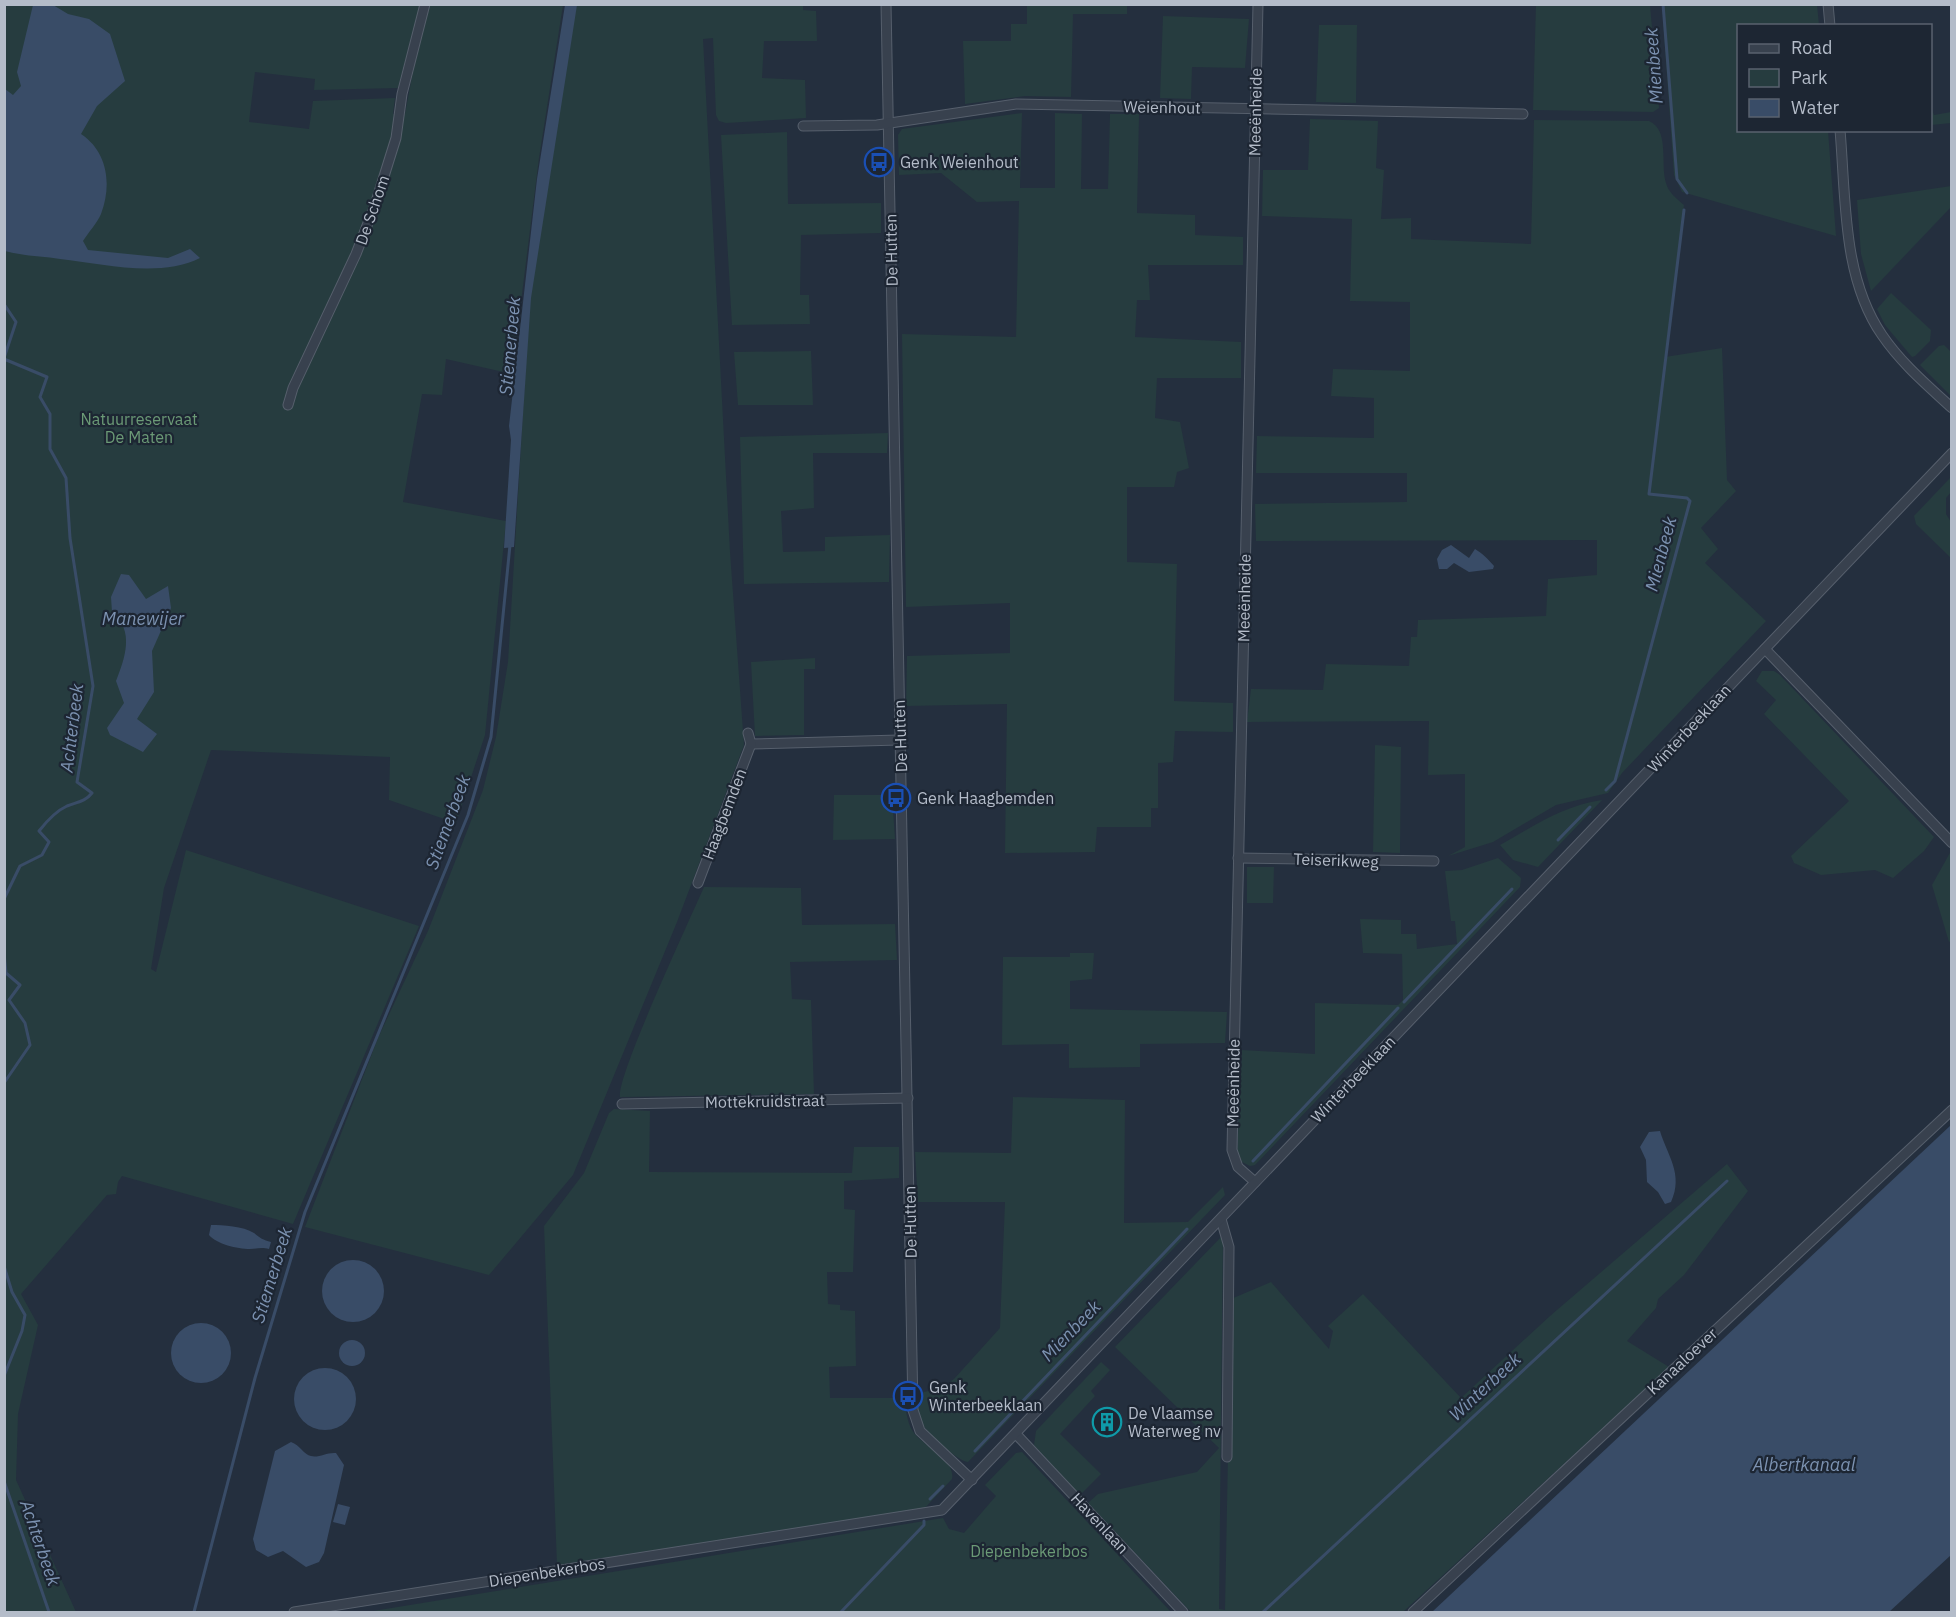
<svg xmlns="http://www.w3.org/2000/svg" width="1956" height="1617" font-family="'IBM Plex Sans',sans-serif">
	<rect width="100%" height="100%" fill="#242f3e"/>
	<!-- green -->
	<g fill="#263c3f">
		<polygon points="1536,4 1650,5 1659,108 1653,112 1533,110"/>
		<polygon points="4,5 420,5 398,88 314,90 315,79 255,72 249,122 309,129 313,101 395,98 393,114 405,114 417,50 430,5 563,5 539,158 512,374 446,359 442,395 422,394 403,502 506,521 485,735 456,823 389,800 390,757 211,750 164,888 151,969 156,972 186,850 419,926 293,1224 122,1176 118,1182 116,1194 107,1195 21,1294 38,1325 18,1414 16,1480 76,1612 4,1612"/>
		<polygon points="574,5 803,5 803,10 816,11 817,41 764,41 762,78 805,80 806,118 726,123 719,121 716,115 713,38 703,39 730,552 744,745 677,922 573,1175 489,1275 305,1227 378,1038 428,931 483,790 496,737 508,662 530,295"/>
		<polygon points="1027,5 1127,5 1127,14 1073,14 1071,97 1025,96 965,104 963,41 1011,41 1011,24 1027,24"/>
		<polygon points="1662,5 1817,5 1819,25 1738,26 1738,130 1828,131 1836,236 1682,192 1674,175"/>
		<polygon points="1163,16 1249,19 1245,68 1192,67 1191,99 1160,98"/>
		<polygon points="1319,25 1357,25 1356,103 1316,102"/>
		<polygon points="1930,104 1934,115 1951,112 1951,123 1931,125"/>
		<polygon points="1022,113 1020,188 1055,188 1055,113 1082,114 1081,189 1108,189 1110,114 1139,114 1137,213 1195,215 1195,235 1243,237 1243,265 1148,265 1150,300 1137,300 1135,337 1241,342 1241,378 1157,378 1155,418 1180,422 1189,468 1177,472 1174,487 1127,487 1127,562 1177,564 1174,701 1233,703 1233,732 1175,731 1173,762 1158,763 1158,808 1151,808 1151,827 1097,827 1095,852 1005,853 1007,704 906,706 907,656 1010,653 1010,603 906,607 902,334 1016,337 1019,201 977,202 941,173 899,175 898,135 902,129"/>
		<path d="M1310,119L1378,121L1376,168L1384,170L1381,219L1411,218V239L1531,244L1534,120L1649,121C1670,130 1660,164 1666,183C1668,192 1677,199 1684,205L1665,357L1722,348L1727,480L1736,491L1701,528L1718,549L1705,563L1766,621L1622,773L1608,793L1556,805L1493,842L1448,856L1465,847V774L1428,775L1429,721L1247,722L1251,689L1323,690L1326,664L1409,666L1411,637H1417L1418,620L1546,616L1548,579L1597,575V540L1256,541L1255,504L1407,502V473H1256L1257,436L1374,438V398L1331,396L1333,369L1410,371V302L1350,301L1352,219L1262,216L1263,170H1308Z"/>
		<polygon points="787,132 788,204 881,203 881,233 801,235 800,295 809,295 810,324 732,325 721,135"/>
		<polygon points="1951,186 1951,207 1871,291 1861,254 1857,200"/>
		<polygon points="1891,293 1931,330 1930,341 1915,356 1912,357 1885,325 1877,309"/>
		<polygon points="1944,345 1951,352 1951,396 1920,365 1939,346"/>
		<polygon points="811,351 813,405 738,405 734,352"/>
		<polygon points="888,433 887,453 813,453 814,508 781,511 783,552 825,551 825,537 890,535 889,582 744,584 740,437"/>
		<polygon points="1951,477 1951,492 1946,498 1946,514 1951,522 1951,558 1916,524 1914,516"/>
		<polygon points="815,658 815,669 804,669 804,735 755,736 751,662"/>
		<polygon points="1762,671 1774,671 1780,675 1934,837 1924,851 1893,878 1875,870 1821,875 1794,863 1791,856 1849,801 1764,714 1776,700 1756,681"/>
		<polygon points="1375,745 1401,747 1400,853 1373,852"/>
		<polygon points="834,795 892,795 895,839 833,840"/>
		<path d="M1602,800L1538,867L1513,860L1500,845C1534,826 1562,806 1602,800Z"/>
		<polygon points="1951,851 1952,940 1949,942 1932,885"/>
		<polygon points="1498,858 1521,878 1520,887 1255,1165 1250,1166 1240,1161 1237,1155 1242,1050 1315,1054 1315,1003 1398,1005 1403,1000 1402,954 1363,953 1360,919 1401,920 1401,934 1416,934 1417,949 1457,944 1455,921 1451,921 1445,871 1462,870"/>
		<polygon points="1247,867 1274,867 1273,903 1247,903"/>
		<path d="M704,887L801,888L802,925L895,924L897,960L790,962L792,999L811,1000L814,1094L620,1097C616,1077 691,917 704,887Z"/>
		<polygon points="1070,953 1094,953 1092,979 1070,981 1070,1009 1227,1012 1225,1043 1140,1044 1140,1067 1069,1068 1069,1044 1002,1045 1003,957 1070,957"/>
		<path d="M1013,1097L1125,1100L1124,1223L1188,1222L1223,1187L1225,1195L968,1462C957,1461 926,1432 920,1421C916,1412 919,1402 920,1393L940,1388L954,1379L1000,1328L1005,1202H918L915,1152L1011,1153Z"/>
		<path d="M614,1109L650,1111L649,1172L852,1173L854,1147H899V1178L844,1181V1209L855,1210L853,1272H827L828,1304L840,1305V1310L855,1311L856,1366L829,1367L830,1398H903C906,1408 907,1422 912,1430C921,1446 956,1458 952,1479L924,1509L557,1565L544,1226L584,1173L609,1113Z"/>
		<polygon points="1727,1164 1748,1191 1684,1275 1658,1299 1656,1308 1627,1341 1669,1367 1403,1612 1191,1612 1088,1503 1098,1494 1197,1472 1219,1448 1115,1347 1223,1235 1219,1609 1225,1610 1231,1299 1271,1282 1329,1349 1333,1331 1328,1326 1363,1294 1461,1398 1550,1316"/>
		<polygon points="1101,1362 1110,1370 1091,1391 1095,1396 1060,1434 1101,1474 1080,1495 1034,1445 1036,1431"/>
		<polygon points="1022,1452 1171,1612 367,1612 943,1518 949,1529 964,1533 996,1496 985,1485 1016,1453"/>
	</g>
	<!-- water -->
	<g fill="#394c67">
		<path d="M33,5H53L68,14L89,19L110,34L125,81L97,106L81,134C108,152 112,185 101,214C97,223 88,233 83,241L88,250L168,258L190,249L200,258C160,278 103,264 60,259C42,256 22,256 5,251V89L13,95L21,86L17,72Z"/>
		<polygon points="565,5 577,5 531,298 514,547 504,548 511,440 509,426 537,179"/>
		<path d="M1451,545L1469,558L1475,549C1482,553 1489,560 1494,566L1493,569L1469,572L1454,563L1447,569H1439L1437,559L1442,550Z"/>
		<path d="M121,574L129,575L146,599L168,586L171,608L152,651L154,692L137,719L157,734L143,752L110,735L107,728L124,703L116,681C125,658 135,631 112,612L111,597Z"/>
		<polygon points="1951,1125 1951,1555 1889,1612 1432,1612"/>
		<path d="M1660,1131C1667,1155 1684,1174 1671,1202L1665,1204L1658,1192L1647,1182L1646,1160L1640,1147L1649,1132Z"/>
		<path d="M211,1225C223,1225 243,1226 254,1233C260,1238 263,1240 271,1242L269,1249C261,1247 257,1249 250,1249C237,1249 217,1244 209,1235Z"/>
		<circle cx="353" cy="1291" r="31"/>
		<circle cx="201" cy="1353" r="30"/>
		<circle cx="352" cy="1353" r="13"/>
		<circle cx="325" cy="1399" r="31"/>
		<path d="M291,1442C300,1445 304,1455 311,1456C319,1458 327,1452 336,1453L344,1465L324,1553L319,1562L306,1567L283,1551L268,1557L256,1550L253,1539L275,1451Z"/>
		<polygon points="338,1504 350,1507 345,1525 333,1522"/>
	</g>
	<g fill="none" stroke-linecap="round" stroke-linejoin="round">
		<!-- stream -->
		<g stroke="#394c67" stroke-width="3">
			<polyline points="1663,4 1677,179 1687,193"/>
			<polyline points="4,304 16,322 4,358"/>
			<path d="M4,359L47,377L40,397L50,414V449L66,478L70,538L93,686L77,782L92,793C85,802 77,802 67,806C56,811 46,822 39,831L49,842L42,855L20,866L4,899"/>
			<polyline points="1606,790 1615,781 1690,501 1687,498 1649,494 1684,210"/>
			<polyline points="1558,840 1590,807"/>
			<polyline points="4,953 6,973 20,985 9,1000 25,1023 30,1045 4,1083"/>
			<polyline points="1404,1002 1512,889"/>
			<polyline points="1253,1161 1398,1008"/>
			<polyline points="4,1266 12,1292 25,1315 22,1331 4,1376"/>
			<polyline points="4,1377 4,1407"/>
			<polyline points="975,1451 1187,1229"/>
			<polyline points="4,1481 49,1612"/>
			<polyline points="930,1499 943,1486"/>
			<polyline points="194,1612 255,1378 305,1212 468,815 491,737 510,545"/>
			<polyline points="841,1612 924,1525 924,1521"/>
			<polyline points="1263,1612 1727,1181"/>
		</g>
		<!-- street casing -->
		<g stroke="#565f6c" stroke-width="11">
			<g id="street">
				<polyline points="886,4 913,1410 920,1431 972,1480"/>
				<polyline points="1828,4 1830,26"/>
				<polyline points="803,126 877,125 1016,104 1523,114"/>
				<path d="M1840,130C1846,198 1842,277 1882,335C1901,363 1927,385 1952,408"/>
				<polyline points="288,405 293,388 356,254 375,205 396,138 402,94 425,4"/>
				<polyline points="1765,649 1952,843"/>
				<polyline points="751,744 899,740"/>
				<polyline points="1238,858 1434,861"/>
				<polyline points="698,883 751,744 748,733"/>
				<polyline points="622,1104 908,1098"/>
				<polyline points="1255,1182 1238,1167 1232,1150 1258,4"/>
				<polyline points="1221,1219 1229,1247 1227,1457"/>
				<polyline points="1016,1434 1183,1612"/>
				<polyline points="294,1612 942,1510 1952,453"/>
				<polyline points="1413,1612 1952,1110"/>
			</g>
		</g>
		<!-- street -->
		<use href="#street" stroke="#38414e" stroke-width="9"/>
	</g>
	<!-- icons -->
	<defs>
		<g id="bus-ring" transform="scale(1.5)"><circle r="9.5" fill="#1d2633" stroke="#1a4fb4" stroke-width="1.5"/><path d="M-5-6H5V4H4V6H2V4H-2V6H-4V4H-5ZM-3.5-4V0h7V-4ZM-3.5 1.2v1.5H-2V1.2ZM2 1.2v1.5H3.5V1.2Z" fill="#1a4fb4"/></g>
		<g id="building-ring" transform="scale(1.5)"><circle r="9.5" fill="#1d2633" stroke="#0f9aa8" stroke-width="1.5"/><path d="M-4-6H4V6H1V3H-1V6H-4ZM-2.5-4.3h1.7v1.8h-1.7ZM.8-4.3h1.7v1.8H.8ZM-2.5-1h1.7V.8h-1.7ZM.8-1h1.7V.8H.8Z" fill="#0f9aa8"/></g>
	</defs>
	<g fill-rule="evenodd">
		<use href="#bus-ring" x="879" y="162"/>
		<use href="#bus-ring" x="896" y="798"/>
		<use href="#bus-ring" x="908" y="1396"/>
		<use href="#building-ring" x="1107" y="1422"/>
	</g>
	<g text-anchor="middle" stroke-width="4.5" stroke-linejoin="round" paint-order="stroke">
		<!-- street labels -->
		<g font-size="16" fill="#b4bcc9" stroke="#1d2633">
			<text transform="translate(1162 107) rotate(1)" y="6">Weienhout</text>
			<text transform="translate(1255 112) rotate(-89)" y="6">Meeënheide</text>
			<text transform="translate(372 210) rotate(-71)" y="6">De Schom</text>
			<text transform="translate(891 250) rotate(-91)" y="6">De Hutten</text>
			<text transform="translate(1244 598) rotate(-89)" y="6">Meeënheide</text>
			<text transform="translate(1689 728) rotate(-47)" y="6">Winterbeeklaan</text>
			<text transform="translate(900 736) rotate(-92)" y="6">De Hutten</text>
			<text transform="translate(724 814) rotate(-69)" y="6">Haagbemden</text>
			<text transform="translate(1336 860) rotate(2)" y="6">Teiserikweg</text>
			<text transform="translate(1353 1079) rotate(-46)" y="6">Winterbeeklaan</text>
			<text transform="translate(1233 1083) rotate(-89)" y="6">Meeënheide</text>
			<text transform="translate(765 1101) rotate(-1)" y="6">Mottekruidstraat</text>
			<text transform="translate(910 1222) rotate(-91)" y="6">De Hutten</text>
			<text transform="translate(1682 1361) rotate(-43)" y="6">Kanaaloever</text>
			<text transform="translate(1100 1523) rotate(47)" y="6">Havenlaan</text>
			<text transform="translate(547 1572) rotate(-9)" y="6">Diepenbekerbos</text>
		</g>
		<!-- poi labels -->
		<g font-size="16" fill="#b4bcc9" stroke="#1d2633" text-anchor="start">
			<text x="900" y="168">Genk Weienhout</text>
			<text x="917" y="804">Genk Haagbemden</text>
			<text x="929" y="1393">Genk<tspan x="929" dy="18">Winterbeeklaan</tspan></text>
			<text x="1128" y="1419">De Vlaamse<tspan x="1128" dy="18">Waterweg nv</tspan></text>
		</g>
		<!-- park labels -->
		<g font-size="16" fill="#6b9a76" stroke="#1d2633">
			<text x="139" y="425">Natuurreservaat<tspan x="139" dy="18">De Maten</tspan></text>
			<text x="1029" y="1557">Diepenbekerbos</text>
		</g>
		<!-- water labels -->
		<g font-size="18" font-style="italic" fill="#7c92b1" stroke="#1d2633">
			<text transform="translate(1654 66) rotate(-94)" y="6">Mienbeek</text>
			<text transform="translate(510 346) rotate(-85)" y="6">Stiemerbeek</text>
			<text transform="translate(1661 554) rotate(-75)" y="6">Mienbeek</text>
			<text x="143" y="625">Manewijer</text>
			<text transform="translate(72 728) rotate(-83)" y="6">Achterbeek</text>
			<text transform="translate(448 822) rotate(-70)" y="6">Stiemerbeek</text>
			<text transform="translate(272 1275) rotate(-73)" y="6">Stiemerbeek</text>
			<text transform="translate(1071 1331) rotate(-46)" y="6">Mienbeek</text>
			<text transform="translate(1485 1387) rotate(-43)" y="6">Winterbeek</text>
			<text x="1804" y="1471">Albertkanaal</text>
			<text transform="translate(40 1543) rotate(71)" y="6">Achterbeek</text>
		</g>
	</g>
	<!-- border -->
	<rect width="1956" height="1617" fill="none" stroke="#b4bcc9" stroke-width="12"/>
	<!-- legend -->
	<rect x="1737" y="24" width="195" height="108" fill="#1d2633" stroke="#59626f" stroke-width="1.5"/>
	<rect x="1749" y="44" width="30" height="9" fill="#38414e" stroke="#59626f" stroke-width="1.5"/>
	<text x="1791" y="54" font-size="18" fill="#b4bcc9">Road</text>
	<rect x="1749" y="69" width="30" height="18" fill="#263c3f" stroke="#59626f" stroke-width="1.5"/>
	<text x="1791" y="84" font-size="18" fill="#b4bcc9">Park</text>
	<rect x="1749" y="99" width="30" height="18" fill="#394c67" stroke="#59626f" stroke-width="1.5"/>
	<text x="1791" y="114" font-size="18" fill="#b4bcc9">Water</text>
</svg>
